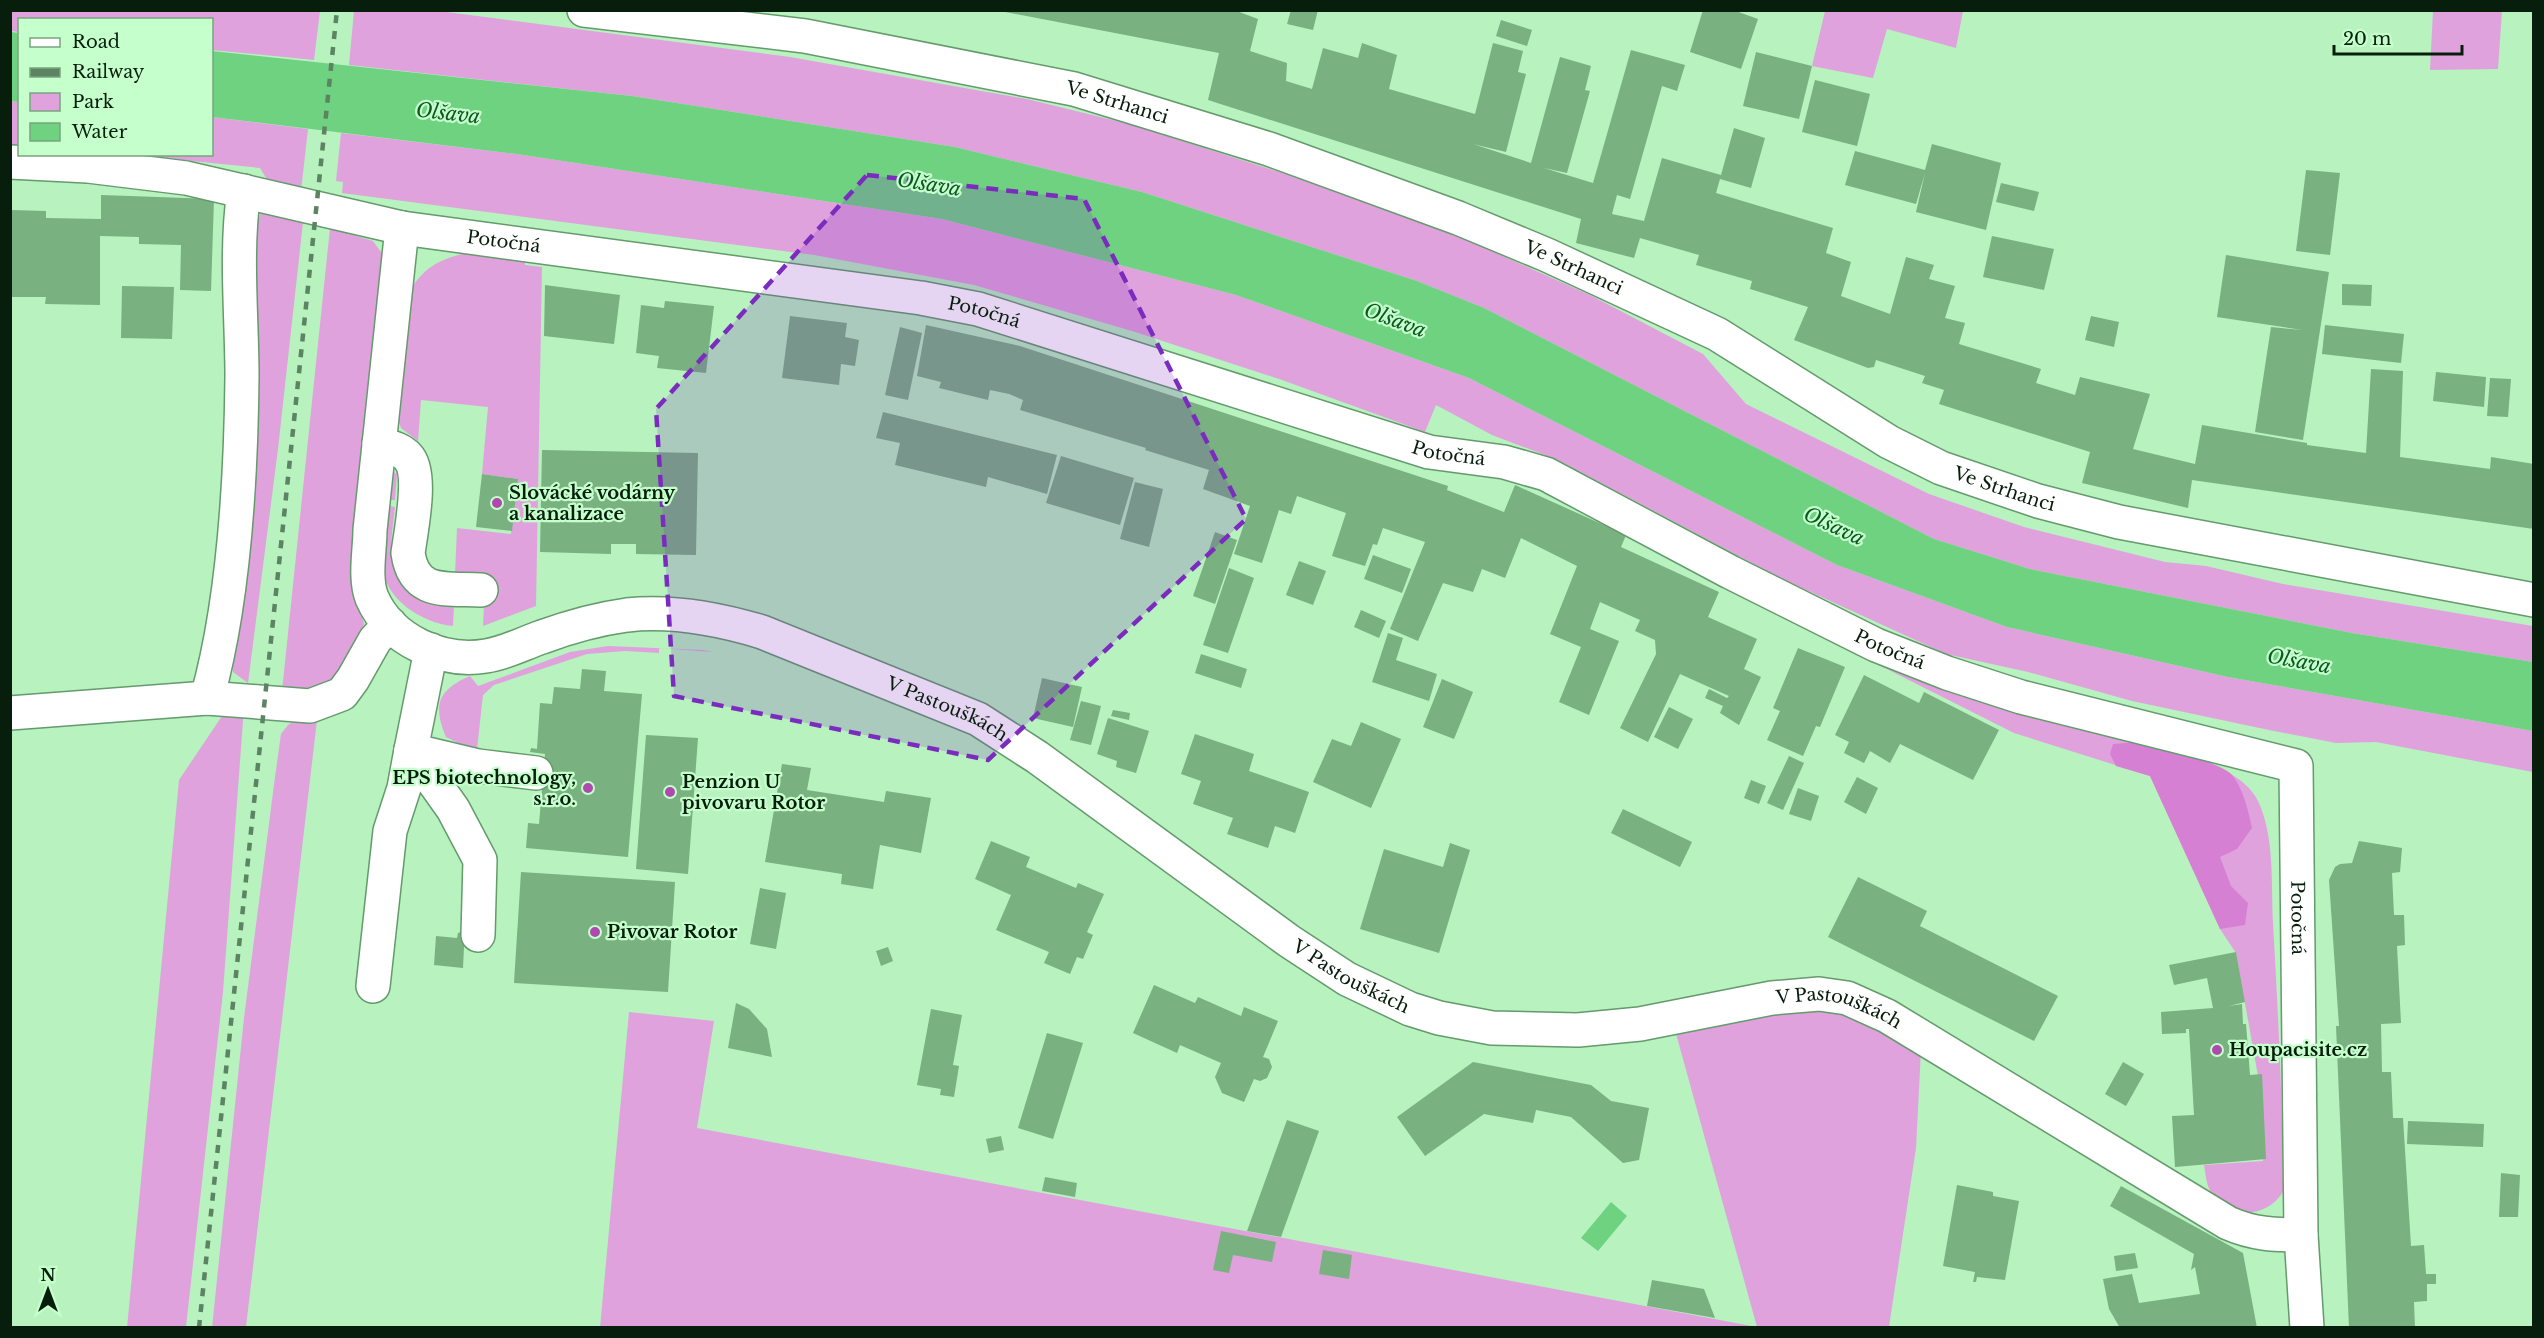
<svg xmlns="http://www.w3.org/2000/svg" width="2544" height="1338" font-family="'Libre Baskerville',serif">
	<rect width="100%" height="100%" fill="#b7f2bf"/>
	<!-- green -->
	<g fill="#e0a2dd">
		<polygon points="11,10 320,10 320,11 314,60 212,50 212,20 20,20 19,32 11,31"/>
		<polygon points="354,11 439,11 790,57 1027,99 1129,124 1323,186 1451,233 1590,295 1703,354 1746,404 1929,494 2024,527 2165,562 2206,566 2283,584 2533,626 2533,662 2352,633 2030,569 1934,539 1484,308 1417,281 1142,192 955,147 632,96 349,65"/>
		<polygon points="1825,11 1825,10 1963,11 1956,48 1887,29 1873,78 1812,66"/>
		<polygon points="2433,11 2502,11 2498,69 2430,70"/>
		<polygon points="10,101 19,102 19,146 11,146"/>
		<polygon points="212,117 308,129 301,191 268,181 260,168 133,155 212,154"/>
		<polygon points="341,133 517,154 942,219 1236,295 1469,378 1837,565 2007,627 2228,677 2533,731 2533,772 2376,742 2336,743 2269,730 2132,701 2028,672 1946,654 1780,578 1558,460 1492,435 1436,405 1425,432 1282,380 1132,331 974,285 814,255 342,193 343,182 336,181"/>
		<polygon points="268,209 304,213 278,449 248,683 233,672 232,659 256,226 261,213"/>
		<polygon points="330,228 373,241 383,255 359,605 364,624 343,678 316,689 282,691"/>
		<path d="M468,253L525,257V265L542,267L536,606L483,626L484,605L454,604L453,626C422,623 383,599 382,563C381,533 387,501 390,470L397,474L395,500H389V506L395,507C393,531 385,559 401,578L455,574L457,528L511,534L518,479L482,474L488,407L421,400L418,441L401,428L396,413L409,293C422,268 441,258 468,253Z"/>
		<path d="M608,646L703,650L713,652L659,648V653L625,651L587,654L494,685L483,695L477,749L468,748L446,737C433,706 437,690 470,676L478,686L570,652Z"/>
		<path d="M1869,660L1983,699L2205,761C2225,771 2248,780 2258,801C2275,837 2271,884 2273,923C2278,1013 2283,1103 2283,1192C2266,1218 2234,1219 2214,1196C2206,1188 2206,1175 2204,1165L2263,1161L2258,1076L2236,953L2220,929L2150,776L2014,733Z"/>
		<polygon points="231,706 244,707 223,992 186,1327 127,1328 179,780 220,719"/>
		<polygon points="303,715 317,720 246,1327 212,1328 244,1018 275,777 281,734 288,725"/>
		<polygon points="1824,1008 1848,1012 1921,1050 1916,1148 1889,1327 600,1328 629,1012 714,1021 697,1128 1757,1327 1675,1030 1727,1017"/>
	</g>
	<!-- forest -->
	<path fill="#d680d3" d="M2138,742C2157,747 2223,762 2233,776C2244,791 2248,810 2252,828L2237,849L2220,857L2231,886L2248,903L2245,925L2220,929L2150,776L2116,766L2110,754L2113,744Z"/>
	<!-- water -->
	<g fill="#6ed281">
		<polygon points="11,32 19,33 19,102 11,101"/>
		<polygon points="212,51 632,96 955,147 1142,192 1417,281 1484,308 1934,539 2030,569 2352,633 2533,662 2533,731 2228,677 2007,627 1837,565 1469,378 1236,295 942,219 517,154 212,117"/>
		<polygon points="1611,1202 1627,1216 1598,1251 1581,1238"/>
	</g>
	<!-- building -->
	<g fill="#79b181">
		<polygon points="995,10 1234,10 1258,19 1250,51 1287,63 1286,81 1312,89 1323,48 1358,58 1362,43 1397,55 1389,89 1475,114 1493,43 1523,51 1518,72 1526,74 1506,152 1473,144 1531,163 1560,57 1591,66 1585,90 1590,91 1567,173 1544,168 1593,183 1631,50 1685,65 1677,91 1662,86 1630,199 1617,195 1612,214 1644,221 1662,158 1721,175 1734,128 1765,138 1751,188 1720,179 1716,193 1833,228 1826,253 1851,262 1841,296 1890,314 1906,257 1934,265 1929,279 1955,286 1945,318 1965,323 1959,344 2041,369 2036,383 2075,395 2080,377 2150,394 2133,449 2195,464 2202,425 2307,443 2307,445 2366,453 2371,369 2403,371 2400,457 2490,469 2491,457 2534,464 2534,529 2192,480 2188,508 2082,483 2090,452 1939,404 1944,390 1922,383 1925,376 1876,360 1874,367 1868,368 1794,340 1808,307 1750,289 1752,281 1696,265 1699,255 1640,238 1634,258 1576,243 1581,219 1208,100 1219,53"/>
		<polygon points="1291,10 1318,10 1313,30 1287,24"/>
		<polygon points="1703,10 1733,10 1758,19 1741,69 1690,52"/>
		<polygon points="1501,20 1532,30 1527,46 1496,36"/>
		<polygon points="1756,52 1812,66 1799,119 1743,106"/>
		<polygon points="1815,80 1870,94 1857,146 1802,132"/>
		<polygon points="1932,144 2001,163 1986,230 1916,212 1925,173 1916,204 1845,185 1855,151 1925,170"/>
		<polygon points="2306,170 2340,173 2330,255 2296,251"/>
		<polygon points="2001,183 2039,192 2034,211 1996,202"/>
		<polygon points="101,195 214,199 211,291 180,290 181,245 139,244 139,237 100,236 100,305 45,304 46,297 10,297 10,210 46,211 46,218 101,219"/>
		<polygon points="1992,236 2054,249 2044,290 1983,277"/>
		<polygon points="2226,255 2329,272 2303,440 2255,432 2271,327 2302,330 2217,317"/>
		<polygon points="2342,284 2372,285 2371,306 2342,305"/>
		<polygon points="545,285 620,295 614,344 544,336"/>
		<polygon points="122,286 174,287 172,339 121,338"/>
		<polygon points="665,301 714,306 706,373 657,368 659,356 636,353 641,305 664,308"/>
		<polygon points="790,316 847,323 845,337 859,340 855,366 841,364 839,385 782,378"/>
		<polygon points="2091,316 2119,322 2114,347 2085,340"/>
		<polygon points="926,325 1020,346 1448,486 1447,490 1504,512 1515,485 1626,535 1621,547 1719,592 1708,617 1757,639 1744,669 1761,677 1739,725 1720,713 1723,706 1705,698 1709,689 1727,698 1729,696 1680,674 1648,742 1620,728 1656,654 1655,640 1635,631 1640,620 1600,602 1590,629 1619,641 1589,715 1559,702 1581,647 1550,634 1577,566 1521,538 1505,578 1482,569 1473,592 1443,583 1418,641 1390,629 1425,542 1383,528 1377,545 1373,544 1365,566 1332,556 1346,513 1297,496 1291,514 1279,510 1262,563 1234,554 1250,506 1203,489 1209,470 1145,450 1146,448 1020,410 1023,400 1009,394 990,390 988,400 939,388 941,382 917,376"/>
		<polygon points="2325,325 2404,334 2401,363 2322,354"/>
		<polygon points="900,327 922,333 908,400 885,395"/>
		<polygon points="2436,372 2486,377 2484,407 2433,401"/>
		<polygon points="2490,378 2511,379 2508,417 2487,416"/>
		<polygon points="883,412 1057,455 1047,494 988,477 986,487 895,465 900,443 876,438"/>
		<polygon points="542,450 698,453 696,555 636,554 636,544 611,544 611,554 540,552"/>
		<polygon points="1061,456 1134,478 1120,525 1046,503"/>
		<polygon points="482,474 518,479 512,531 476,527"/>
		<polygon points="1135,482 1163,489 1149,547 1120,539"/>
		<polygon points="1215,532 1237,540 1215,604 1193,596"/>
		<polygon points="1373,555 1411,569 1402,593 1364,579"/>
		<polygon points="1299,561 1326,571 1313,605 1286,595"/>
		<polygon points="1229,568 1254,578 1228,653 1203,645"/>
		<polygon points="1361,610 1386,621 1379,638 1354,627"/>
		<polygon points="1388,633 1403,638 1396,660 1437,674 1429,701 1372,682"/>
		<polygon points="1798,648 1845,667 1820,727 1816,726 1803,756 1767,740 1780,711 1773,708"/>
		<polygon points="1201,654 1247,669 1241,688 1195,673"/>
		<polygon points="582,669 606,671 604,691 642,694 628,857 526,848 528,823 539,824 545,754 530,752 531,748 537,749 540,703 552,704 554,687 580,689"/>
		<polygon points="1864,675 1919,703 1924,692 1999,730 1973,780 1900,744 1890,763 1870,751 1864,763 1844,753 1849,742 1835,735"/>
		<polygon points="1042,678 1082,687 1073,727 1033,718"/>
		<polygon points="1442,679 1473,692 1454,739 1423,727"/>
		<polygon points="1081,701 1101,706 1091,745 1070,740"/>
		<polygon points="1669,707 1693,719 1678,749 1654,737"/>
		<polygon points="1113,710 1130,713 1129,720 1111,716"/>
		<polygon points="1108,718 1149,731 1136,773 1116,767 1117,761 1097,754"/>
		<polygon points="1361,722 1401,739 1371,808 1313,782 1332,739 1351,746"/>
		<polygon points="1195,734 1254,754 1249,771 1309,792 1295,833 1275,826 1268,848 1227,834 1233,818 1193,804 1201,781 1181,774"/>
		<polygon points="646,735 698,738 688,874 636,869"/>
		<polygon points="1789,756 1804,763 1783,810 1767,803"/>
		<polygon points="782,764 811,768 807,790 884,802 886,791 931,798 921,853 880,845 873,889 841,884 842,874 765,862"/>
		<polygon points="1857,777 1878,788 1866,814 1844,802"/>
		<polygon points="1751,780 1766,786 1759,804 1744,798"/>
		<polygon points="1798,788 1819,796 1811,821 1789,814"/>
		<polygon points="1623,809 1692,842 1680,867 1611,833"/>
		<polygon points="991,841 1030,857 1026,867 1076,888 1078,883 1104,894 1087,932 1093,935 1083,959 1077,957 1070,974 1044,963 1049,952 996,930 1011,895 975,879"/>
		<polygon points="2359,841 2402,848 2400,872 2392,873 2394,915 2404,915 2405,945 2397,946 2401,1023 2381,1024 2382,1072 2391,1072 2393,1118 2403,1118 2411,1246 2424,1245 2426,1274 2436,1274 2436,1284 2427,1284 2427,1301 2414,1302 2415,1328 2349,1328 2336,1026 2339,1026 2329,880 2335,867 2340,864 2352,863"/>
		<polygon points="1450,843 1470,850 1439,953 1360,929 1384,849 1443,867"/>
		<polygon points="521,872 675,882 668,992 514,983"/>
		<polygon points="1858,877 1927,911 1920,926 2058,996 2034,1041 1828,937"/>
		<polygon points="760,888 786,893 776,949 750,944"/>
		<polygon points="465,930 469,946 464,947 463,968 434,965 436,936 457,938 458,933"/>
		<polygon points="888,947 893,961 881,966 876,951"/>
		<polygon points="2236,952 2245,1002 2229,1006 2242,1004 2243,1024 2246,1024 2250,1075 2262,1074 2266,1159 2175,1167 2172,1116 2194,1115 2189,1029 2186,1029 2186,1033 2162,1034 2161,1012 2213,1008 2207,978 2174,985 2169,965"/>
		<polygon points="1154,985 1195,1003 1198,997 1241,1016 1244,1007 1278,1021 1263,1057 1269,1059 1272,1067 1267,1078 1260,1081 1254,1079 1244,1102 1222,1093 1215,1077 1221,1063 1180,1045 1177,1053 1133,1033"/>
		<polygon points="736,1003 749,1009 767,1029 772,1057 728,1048"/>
		<polygon points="931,1009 962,1015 953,1065 959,1066 954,1097 940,1095 941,1089 917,1085"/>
		<polygon points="1047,1033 1083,1043 1053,1139 1018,1128"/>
		<polygon points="1473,1062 1591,1085 1611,1101 1649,1108 1639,1160 1623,1163 1571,1117 1536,1110 1533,1123 1484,1114 1425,1156 1397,1117"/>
		<polygon points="2123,1062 2144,1074 2126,1106 2105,1094"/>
		<polygon points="1287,1120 1319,1131 1281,1237 1247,1231"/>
		<polygon points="2408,1121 2484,1124 2483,1147 2407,1144"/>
		<polygon points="1001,1136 1004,1150 989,1153 986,1139"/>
		<polygon points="2501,1173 2520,1175 2518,1217 2499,1217"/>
		<polygon points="1045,1177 1077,1183 1075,1197 1042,1191"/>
		<polygon points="1957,1185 1993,1192 1993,1196 2019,1201 2005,1280 1977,1277 1976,1282 1973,1282 1975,1272 1943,1266"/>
		<polygon points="2121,1186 2243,1253 2257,1328 2120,1328 2109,1309 2103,1279 2132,1274 2139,1303 2200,1294 2195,1267 2191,1270 2194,1254 2110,1206"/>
		<polygon points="1221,1231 1276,1242 1272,1262 1233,1255 1229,1273 1213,1270"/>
		<polygon points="1323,1250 1352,1255 1349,1279 1319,1274"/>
		<polygon points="2135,1253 2138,1268 2116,1271 2114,1256"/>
		<polygon points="1652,1280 1704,1289 1715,1318 1647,1306"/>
	</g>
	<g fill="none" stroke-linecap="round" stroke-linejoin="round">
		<!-- minor casing -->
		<g stroke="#649a6c" stroke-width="36">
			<g id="minor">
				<path id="s1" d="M584,10L805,36L1074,89L1269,149L1458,218L1547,255L1717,334L1889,442L1941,468L2038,501L2119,522L2534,600"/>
				<path id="s2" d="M10,162L88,166L186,178L402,228L921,298L978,309L1429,452L1504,462L1546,474L1730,572L1876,645L1947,673L2021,697L2296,766L2301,1235L2307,1328"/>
				<path id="s3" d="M402,228L370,530C370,550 364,578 372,598C391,641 442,663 486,656C506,653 524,643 542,637C569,627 598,619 627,615C672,610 719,619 762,632L978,719L1037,757L1289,941L1347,979L1410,1009L1439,1018L1492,1028L1578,1030L1640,1024L1772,998L1819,994L1847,998L1887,1016L2228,1223C2253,1234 2274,1235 2301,1235"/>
				<path d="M379,443C388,446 401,449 408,457C423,473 411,531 408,553C414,596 447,588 481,590"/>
				<polyline points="431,650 411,750 478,766 536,773"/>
				<path d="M207,698C234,602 241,478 242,377C242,316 235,252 244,191"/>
				<polyline points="10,713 207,698 310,706 342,694 353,679 375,640 390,624"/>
				<polyline points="411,750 453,809 480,860 478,935"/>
				<polyline points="373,986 390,831 404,788 411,750"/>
			</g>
		</g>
		<!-- minor -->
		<use href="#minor" stroke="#fff" stroke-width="33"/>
		<!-- rail -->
		<polyline stroke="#5c8462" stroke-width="4.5" stroke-dasharray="8 8" stroke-linecap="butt" points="199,1328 337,10"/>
	</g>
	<!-- marked area -->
	<path fill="#7b2cbf" fill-opacity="0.2" stroke="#7b2cbf" stroke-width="4.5" stroke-dasharray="12 8" stroke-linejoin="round" d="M867,175L1084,199L1246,519L988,760L674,696L656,409Z"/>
	<!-- markers -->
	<g fill="#af49ae" stroke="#c4ffcc" stroke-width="2">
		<circle cx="497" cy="503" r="6"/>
		<circle cx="588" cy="788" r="6"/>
		<circle cx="670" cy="792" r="6"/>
		<circle cx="595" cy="932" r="6"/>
		<circle cx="2217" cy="1050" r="6"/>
	</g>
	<g text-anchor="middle" stroke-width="4.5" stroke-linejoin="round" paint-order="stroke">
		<!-- street labels -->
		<g font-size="18" fill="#081e0c" stroke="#c4ffcc">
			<text dy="6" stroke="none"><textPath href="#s1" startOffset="542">Ve Strhanci</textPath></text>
			<text dy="6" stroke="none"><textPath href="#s2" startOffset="501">Potočná</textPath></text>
			<text dy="6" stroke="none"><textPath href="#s1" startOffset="1028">Ve Strhanci</textPath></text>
			<text dy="6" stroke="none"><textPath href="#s2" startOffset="987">Potočná</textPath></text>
			<text dy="6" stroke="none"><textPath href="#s2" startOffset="1473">Potočná</textPath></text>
			<text dy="6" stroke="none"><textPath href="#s1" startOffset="1514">Ve Strhanci</textPath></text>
			<text dy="6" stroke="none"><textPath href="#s2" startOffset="1959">Potočná</textPath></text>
			<text dy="6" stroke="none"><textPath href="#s3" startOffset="994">V Pastouškách</textPath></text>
			<text dy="6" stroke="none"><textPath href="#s2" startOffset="2534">Potočná</textPath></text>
			<text dy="6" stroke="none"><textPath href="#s3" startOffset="1480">V Pastouškách</textPath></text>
			<text dy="6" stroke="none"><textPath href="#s3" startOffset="1984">V Pastouškách</textPath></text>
		</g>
		<!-- poi labels -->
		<g font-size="18" font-weight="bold" fill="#081e0c" stroke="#c4ffcc" text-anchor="start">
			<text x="509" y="499">Slovácké vodárny<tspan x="509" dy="21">a kanalizace</tspan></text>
			<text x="576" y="784" text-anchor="end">EPS biotechnology,<tspan x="576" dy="21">s.r.o.</tspan></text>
			<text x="682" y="788">Penzion U<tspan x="682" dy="21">pivovaru Rotor</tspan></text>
			<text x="607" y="938">Pivovar Rotor</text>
			<text x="2229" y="1056">Houpacisite.cz</text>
		</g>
		<!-- water labels -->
		<g font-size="20" font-style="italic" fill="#0d5724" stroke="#c4ffcc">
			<text transform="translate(448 113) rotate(6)" y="7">Olšava</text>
			<text transform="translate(929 184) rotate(9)" y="7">Olšava</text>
			<text transform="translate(1395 320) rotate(20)" y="7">Olšava</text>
			<text transform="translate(1834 526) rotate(25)" y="7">Olšava</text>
			<text transform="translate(2299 661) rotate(10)" y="7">Olšava</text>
		</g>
	</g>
	<!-- border -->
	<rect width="2544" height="1338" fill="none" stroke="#081e0c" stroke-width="24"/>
	<!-- legend -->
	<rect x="18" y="18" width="195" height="138" fill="#c4ffcc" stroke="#79a57f" stroke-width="1.5"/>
	<rect x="30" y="38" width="30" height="9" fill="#ffffff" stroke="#79a57f" stroke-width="1.5"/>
	<text x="72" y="48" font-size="18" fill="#081e0c">Road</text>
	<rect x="30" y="68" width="30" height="9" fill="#5c8462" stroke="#79a57f" stroke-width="1.5"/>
	<text x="72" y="78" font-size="18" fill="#081e0c">Railway</text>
	<rect x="30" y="93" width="30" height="18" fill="#e0a2dd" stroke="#79a57f" stroke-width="1.5"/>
	<text x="72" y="108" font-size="18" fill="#081e0c">Park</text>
	<rect x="30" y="123" width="30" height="18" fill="#6ed281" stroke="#79a57f" stroke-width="1.5"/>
	<text x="72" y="138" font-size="18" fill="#081e0c">Water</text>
	<!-- north arrow -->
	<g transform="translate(48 1290)" stroke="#c4ffcc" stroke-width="4.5" paint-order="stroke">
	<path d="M0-4.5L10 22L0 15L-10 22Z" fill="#081e0c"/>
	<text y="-9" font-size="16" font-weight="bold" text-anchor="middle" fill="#081e0c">N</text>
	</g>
	<!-- scale -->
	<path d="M2334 45v9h128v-9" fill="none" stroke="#081e0c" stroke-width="3"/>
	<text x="2343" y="45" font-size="18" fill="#081e0c" stroke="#c4ffcc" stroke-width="4.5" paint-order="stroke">20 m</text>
</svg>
